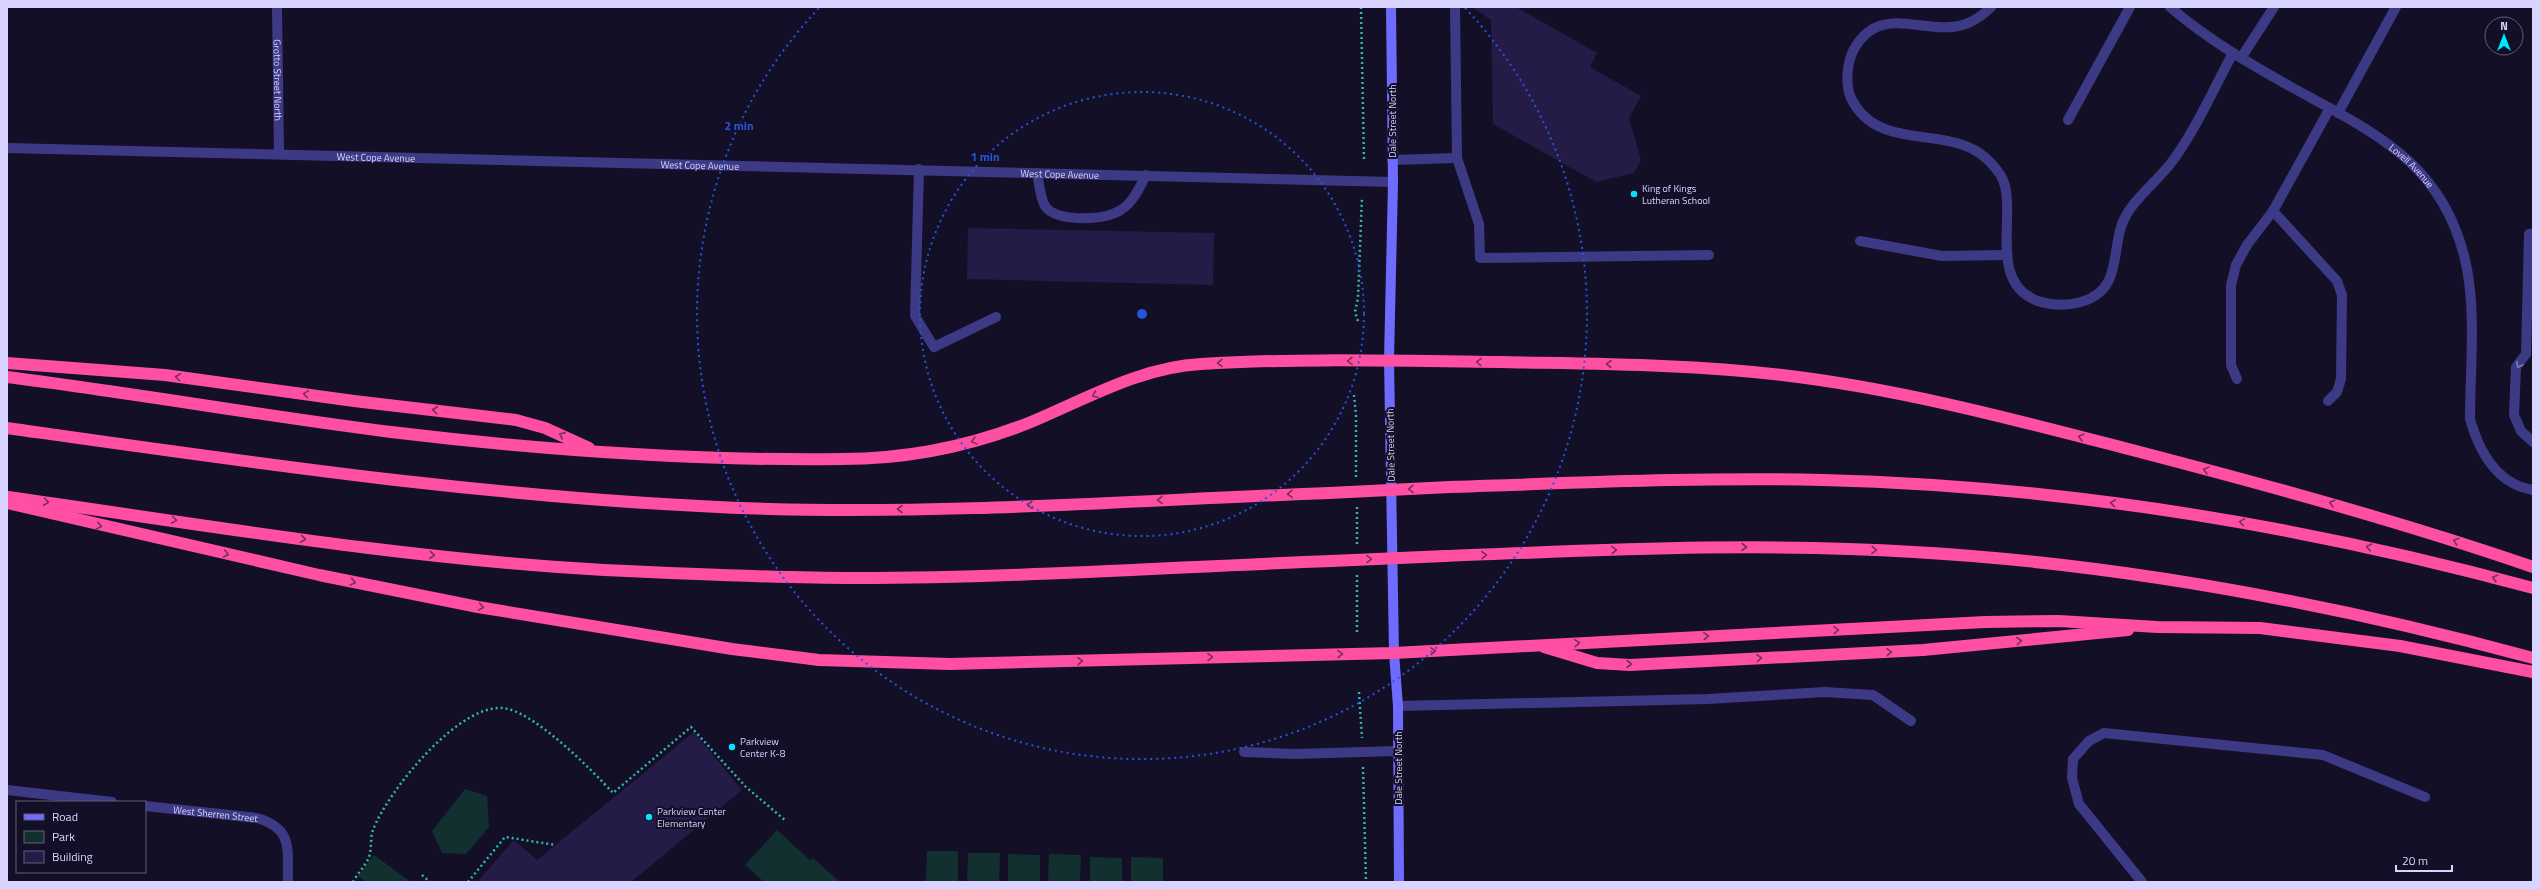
<svg xmlns="http://www.w3.org/2000/svg" width="2540" height="889" font-family="'Titillium Web',sans-serif">
	<rect width="100%" height="100%" fill="#130f26"/>
	<!-- green -->
	<g fill="#12302f">
		<polygon points="465,789 487,796 489,827 466,854 442,853 432,831"/>
		<polygon points="777,830 810,860 813,858 840,882 764,882 745,865"/>
		<polygon points="927,851 958,851 958,882 926,882"/>
		<polygon points="968,853 1000,853 999,882 967,882"/>
		<polygon points="1008,854 1040,855 1040,882 1008,882"/>
		<polygon points="1049,854 1081,855 1080,882 1048,882"/>
		<polygon points="374,855 411,882 366,882 358,876"/>
		<polygon points="1090,857 1122,858 1122,882 1090,882"/>
		<polygon points="1131,857 1163,858 1163,882 1131,882"/>
	</g>
	<!-- building -->
	<g fill="#241b47">
		<polygon points="1472,7 1516,7 1597,53 1590,67 1641,96 1629,118 1641,160 1634,173 1596,182 1493,124 1491,20"/>
		<polygon points="968,228 1214,233 1213,285 967,279"/>
		<polygon points="694,732 742,790 631,882 477,882 514,840 537,860"/>
	</g>
	<g fill="none" stroke-linecap="round" stroke-linejoin="round">
		<!-- path -->
		<g stroke="#2fb8b0" stroke-width="2.5" stroke-dasharray="2 3" stroke-linecap="butt">
			<polyline points="1361,7 1364,161"/>
			<polyline points="1358,321 1355,312 1358,298 1362,197"/>
			<polyline points="1354,395 1356,415 1356,478"/>
			<polyline points="1357,507 1357,546"/>
			<polyline points="1357,575 1357,632"/>
			<polyline points="1359,692 1362,738"/>
			<polyline points="1363,767 1366,882"/>
			<polyline points="422,875 430,882"/>
			<path d="M353,882C357,874 366,865 369,857C372,848 370,838 373,830C387,792 463,697 508,709C538,716 592,770 613,793L691,727L746,787L786,821"/>
			<polyline points="468,882 505,837 556,845"/>
		</g>
		<!-- service -->
		<g stroke="#3d3a85" stroke-width="10">
			<polyline points="1455,7 1457,158 1479,224 1480,258 1709,255"/>
			<path d="M1991,7C1984,14 1976,20 1966,24C1926,38 1880,0 1853,51C1847,64 1845,84 1851,98C1878,154 1949,123 1987,159C1993,165 2000,172 2003,180C2017,214 1987,283 2038,301C2053,306 2066,306 2081,302C2120,291 2112,256 2121,227C2129,201 2158,182 2174,159C2197,127 2214,88 2233,53"/>
			<polyline points="2241,58 2274,7"/>
			<polyline points="2338,113 2396,7"/>
			<polyline points="2068,120 2130,7"/>
			<polyline points="1392,160 1457,158"/>
			<polyline points="919,169 915,316 934,347 996,317"/>
			<path d="M1037,173C1039,182 1040,198 1045,206C1056,222 1099,220 1115,213C1131,207 1139,189 1146,175"/>
			<polyline points="2273,211 2337,281 2342,295 2341,379 2337,392 2328,401"/>
			<polyline points="2533,234 2529,234 2526,354 2516,367 2514,415 2521,431 2533,442"/>
			<polyline points="1860,241 1942,256 2006,255"/>
			<polyline points="2237,379 2231,365 2231,285 2236,265 2247,245 2273,211 2330,108"/>
			<polyline points="1244,752 1294,754 1398,751"/>
			<polyline points="2142,882 2079,804 2072,778 2073,759 2089,741 2104,733 2323,755 2425,797"/>
		</g>
		<!-- minor -->
		<g stroke="#3d3a85" stroke-width="10">
			<path id="s1" d="M277,7L279,153"/>
			<path id="s2" d="M7,148L1393,182"/>
			<polyline points="1398,706 1707,699 1825,692 1873,695 1911,721"/>
			<polyline points="7,790 112,802"/>
			<path id="s3" d="M145,806L257,818C294,829 287,849 288,882"/>
		</g>
		<!-- tertiary -->
		<path stroke="#3d3a85" stroke-width="10" id="s4" d="M2170,7C2207,39 2250,64 2293,88C2377,134 2447,165 2467,269C2476,317 2470,370 2470,419C2479,451 2497,484 2533,490"/>
		<!-- secondary -->
		<polyline stroke="#6f6bff" stroke-width="10" points="1391,7 1393,182 1389,360 1394,653 1398,706 1399,882"/>
		<!-- motorway -->
		<g stroke="#ff4fa3" stroke-width="12">
			<polyline points="7,363 165,375 354,401 516,420 545,428 589,448"/>
			<path d="M7,377C135,393 263,416 391,432C540,450 692,461 842,459C907,459 971,446 1031,422C1086,399 1141,367 1201,364C1300,358 1400,361 1499,362C1594,364 1688,364 1782,375C1902,389 2020,421 2136,451C2270,486 2402,522 2533,567"/>
			<path d="M7,428C261,464 512,501 769,509C955,514 1143,500 1329,493"/>
			<path d="M1450,487C1574,483 1699,477 1823,480C2064,486 2301,525 2533,588"/>
			<path d="M8,497C206,525 404,559 604,570C688,574 773,578 857,578C1015,578 1173,567 1331,561"/>
			<polyline points="7,503 319,575 478,607 732,649 819,660 950,664 1394,653 1985,622 2059,621 2157,627 2260,628 2400,646 2533,672"/>
			<path d="M1445,556C1602,550 1758,542 1914,552C2124,564 2330,603 2533,658"/>
			<polyline points="1544,647 1597,663 1630,665 1923,650 2128,630"/>
		</g>
		<!-- motorway-bridge -->
		<g stroke="#ff4fa3" stroke-width="12">
			<polyline points="1329,493 1450,487"/>
			<polyline points="1331,561 1445,556"/>
		</g>
	</g>
	<!-- one-way arrows -->
	<defs><path id="oneway-chevron" d="M-2-3.5L2.5 0L-2 3.5" fill="none" stroke-width="1.6" stroke-linecap="round" stroke-linejoin="round"/></defs>
	<g stroke="#7d2c5e">
		<use href="#oneway-chevron" transform="translate(1350 361) rotate(179)"/>
		<use href="#oneway-chevron" transform="translate(1479 362) rotate(-179)"/>
		<use href="#oneway-chevron" transform="translate(1220 363) rotate(179)"/>
		<use href="#oneway-chevron" transform="translate(1609 364) rotate(-179)"/>
		<use href="#oneway-chevron" transform="translate(178 377) rotate(-173)"/>
		<use href="#oneway-chevron" transform="translate(306 394) rotate(-171)"/>
		<use href="#oneway-chevron" transform="translate(1095 395) rotate(157)"/>
		<use href="#oneway-chevron" transform="translate(435 410) rotate(-174)"/>
		<use href="#oneway-chevron" transform="translate(562 435) rotate(-156)"/>
		<use href="#oneway-chevron" transform="translate(2081 437) rotate(-165)"/>
		<use href="#oneway-chevron" transform="translate(974 441) rotate(165)"/>
		<use href="#oneway-chevron" transform="translate(2206 470) rotate(-165)"/>
		<use href="#oneway-chevron" transform="translate(1411 489) rotate(178)"/>
		<use href="#oneway-chevron" transform="translate(1290 494) rotate(178)"/>
		<use href="#oneway-chevron" transform="translate(1160 500) rotate(178)"/>
		<use href="#oneway-chevron" transform="translate(46 502) rotate(8)"/>
		<use href="#oneway-chevron" transform="translate(2113 503) rotate(-172)"/>
		<use href="#oneway-chevron" transform="translate(2332 503) rotate(-164)"/>
		<use href="#oneway-chevron" transform="translate(1030 505) rotate(178)"/>
		<use href="#oneway-chevron" transform="translate(900 509) rotate(180)"/>
		<use href="#oneway-chevron" transform="translate(174 520) rotate(8)"/>
		<use href="#oneway-chevron" transform="translate(2242 522) rotate(-171)"/>
		<use href="#oneway-chevron" transform="translate(99 526) rotate(12)"/>
		<use href="#oneway-chevron" transform="translate(303 539) rotate(8)"/>
		<use href="#oneway-chevron" transform="translate(2456 541) rotate(-161)"/>
		<use href="#oneway-chevron" transform="translate(1744 547)"/>
		<use href="#oneway-chevron" transform="translate(2369 547) rotate(-167)"/>
		<use href="#oneway-chevron" transform="translate(1614 550) rotate(-2)"/>
		<use href="#oneway-chevron" transform="translate(1874 550) rotate(2)"/>
		<use href="#oneway-chevron" transform="translate(226 554) rotate(12)"/>
		<use href="#oneway-chevron" transform="translate(432 555) rotate(5)"/>
		<use href="#oneway-chevron" transform="translate(1484 555) rotate(-2)"/>
		<use href="#oneway-chevron" transform="translate(1369 559) rotate(-2)"/>
		<use href="#oneway-chevron" transform="translate(2495 578) rotate(-165)"/>
		<use href="#oneway-chevron" transform="translate(353 582) rotate(11)"/>
		<use href="#oneway-chevron" transform="translate(481 607) rotate(10)"/>
		<use href="#oneway-chevron" transform="translate(1836 630) rotate(-3)"/>
		<use href="#oneway-chevron" transform="translate(1706 636) rotate(-3)"/>
		<use href="#oneway-chevron" transform="translate(2019 641) rotate(-5)"/>
		<use href="#oneway-chevron" transform="translate(1577 643) rotate(-3)"/>
		<use href="#oneway-chevron" transform="translate(1433 651) rotate(-3)"/>
		<use href="#oneway-chevron" transform="translate(1889 652) rotate(-3)"/>
		<use href="#oneway-chevron" transform="translate(1340 654) rotate(-1)"/>
		<use href="#oneway-chevron" transform="translate(1210 657) rotate(-1)"/>
		<use href="#oneway-chevron" transform="translate(1759 658) rotate(-3)"/>
		<use href="#oneway-chevron" transform="translate(1080 661) rotate(-1)"/>
		<use href="#oneway-chevron" transform="translate(1629 664)"/>
	</g>
	<use stroke="#837fbc" href="#oneway-chevron" transform="translate(2519 365) rotate(118)"/>
	<!-- distance rings -->
	<g fill="none" stroke="#2655da" stroke-width="2" stroke-dasharray="2 4">
		<circle cx="1142" cy="314" r="222"/>
		<path d="M1465 8A445 445 0 1 1 819 8"/>
	</g>
	<!-- markers -->
	<g fill="#00e5ff" stroke="#130f26" stroke-width="1.5">
		<circle cx="1634" cy="194" r="4"/>
		<circle cx="732" cy="747" r="4"/>
		<circle cx="649" cy="817" r="4"/>
	</g>
	<g text-anchor="middle" stroke-width="4" stroke-linejoin="round" paint-order="stroke">
		<!-- street labels -->
		<g font-size="10" fill="#d9d4ff" stroke="#130f26">
			<text dy="4" stroke="none"><textPath href="#s1" startOffset="73">Grotto Street North</textPath></text>
			<text transform="translate(1392 121) rotate(-90)" y="4">Dale Street North</text>
			<text dy="4" stroke="none"><textPath href="#s2" startOffset="369">West Cope Avenue</textPath></text>
			<text dy="4" stroke="none"><textPath href="#s2" startOffset="693">West Cope Avenue</textPath></text>
			<text dy="4" stroke="none"><textPath href="#s4" startOffset="290">Lovell Avenue</textPath></text>
			<text dy="4" stroke="none"><textPath href="#s2" startOffset="1053">West Cope Avenue</textPath></text>
			<text transform="translate(1390 445) rotate(-91)" y="4">Dale Street North</text>
			<text transform="translate(1398 768) rotate(-90)" y="4">Dale Street North</text>
			<text dy="4" stroke="none"><textPath href="#s3" startOffset="71">West Sherren Street</textPath></text>
		</g>
		<!-- poi labels -->
		<g font-size="10" fill="#d9d4ff" stroke="#130f26" text-anchor="start">
			<text x="1642" y="192">King of Kings<tspan x="1642" dy="12">Lutheran School</tspan></text>
			<text x="740" y="745">Parkview<tspan x="740" dy="12">Center K-8</tspan></text>
			<text x="657" y="815">Parkview Center<tspan x="657" dy="12">Elementary</tspan></text>
		</g>
	</g>
	<circle cx="1142" cy="314" r="6" fill="#2655da" stroke="#130f26" stroke-width="2"/>
	<g font-size="12" text-anchor="middle" font-weight="bold" fill="#2655da" stroke="#130f26" stroke-width="4" stroke-linejoin="round" paint-order="stroke">
		<text x="739" y="130">2 min</text>
		<text x="985" y="161">1 min</text>
	</g>
	<!-- border -->
	<rect width="2540" height="889" fill="none" stroke="#d9d4ff" stroke-width="16"/>
	<!-- legend -->
	<rect x="16" y="801" width="130" height="72" fill="#130f26" stroke="#625e7d"/>
	<rect x="24" y="814" width="20" height="6" fill="#6f6bff" stroke="#625e7d"/>
	<text x="52" y="821" font-size="12" fill="#d9d4ff">Road</text>
	<rect x="24" y="831" width="20" height="12" fill="#12302f" stroke="#625e7d"/>
	<text x="52" y="841" font-size="12" fill="#d9d4ff">Park</text>
	<rect x="24" y="851" width="20" height="12" fill="#241b47" stroke="#625e7d"/>
	<text x="52" y="861" font-size="12" fill="#d9d4ff">Building</text>
	<!-- north arrow -->
	<g transform="translate(2504 36)"><circle r="19" fill="#130f26" stroke="#625e7d"/>
	<path d="M0-3L7 15L0 10L-7 15Z" fill="#00e5ff"/>
	<text y="-6" font-size="11" font-weight="bold" text-anchor="middle" fill="#d9d4ff">N</text>
	</g>
	<!-- scale -->
	<path d="M2396 865v6h56v-6" fill="none" stroke="#d9d4ff" stroke-width="2"/>
	<text x="2402" y="865" font-size="12" fill="#d9d4ff" stroke="#130f26" stroke-width="3" paint-order="stroke">20 m</text>
</svg>
